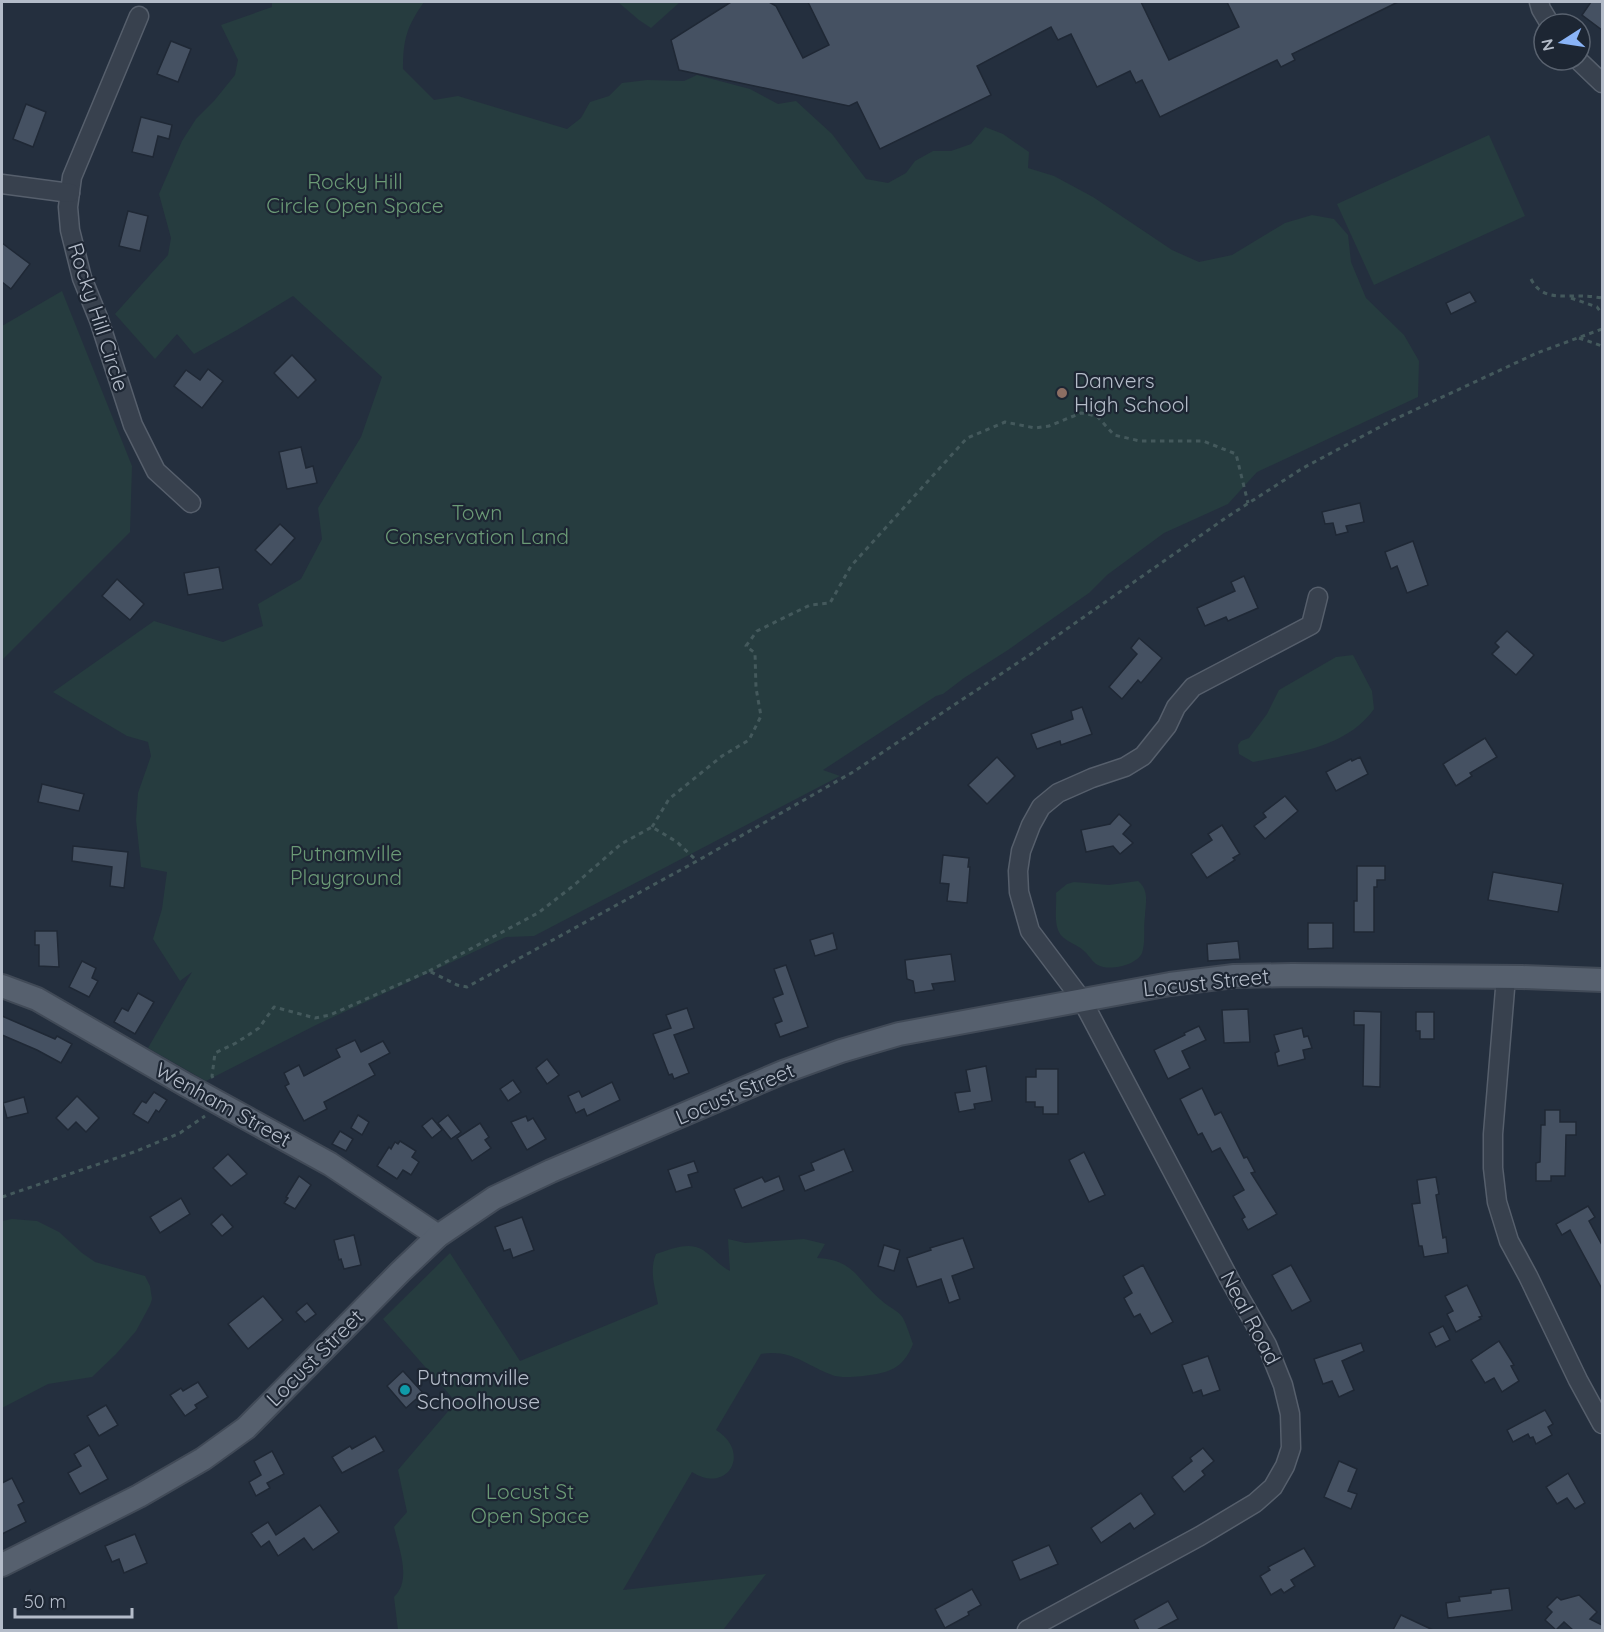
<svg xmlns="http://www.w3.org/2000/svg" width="1604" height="1632" font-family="Quicksand,sans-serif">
	<rect width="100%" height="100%" fill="#242f3e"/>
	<!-- green -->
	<g fill="#263c3f">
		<path d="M272,2H424C407,26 403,39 403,69L434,100L458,96L567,129L581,118L590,102L609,96L622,83L647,80L684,81L697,75L750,89L778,104L796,101L832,134L866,179L888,183L906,173L915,161L933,151H951L971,144L985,127L1003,134L1029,152L1028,168L1054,176L1093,197L1172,250L1199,262L1232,255L1285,223L1312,215L1334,219L1348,235L1351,262L1366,298L1404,335L1419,361L1418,397L1257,472L1228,504L1164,533L1107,575L1089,593L1008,650L964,678L943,694L936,696L823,770L840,776L534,936L506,937L316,1025L206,1081L148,1048L192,972L180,981L153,939L162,909L167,872L141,867L136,820L138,793L151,756L148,742L127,736L53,692L154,621L223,642L263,626L258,604L301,579L322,539L318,508L361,437L382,377L293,296L237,330L194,354L177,334L155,359L115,314L168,255L171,238L159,194L182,141L196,119L214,101L235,75L238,60L221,25L272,7Z"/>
		<polygon points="618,2 680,2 651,28 639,20"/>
		<polygon points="1489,135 1525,216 1374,285 1337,204"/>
		<polygon points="62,291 132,466 130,532 2,660 2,326"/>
		<path d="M1353,655L1372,691L1374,709C1347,747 1296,753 1253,762L1239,754L1238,745L1241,741L1249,738L1267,714L1279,690L1336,657Z"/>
		<path d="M1138,881C1149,890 1146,902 1145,916C1143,928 1146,941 1142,953C1136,966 1107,972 1096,964C1091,960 1088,954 1083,950C1075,943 1062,941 1058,930C1054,919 1057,905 1056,893L1067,884L1074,882L1109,885Z"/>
		<polygon points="12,1219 37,1221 59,1232 82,1253 95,1262 145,1276 150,1286 152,1299 150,1305 136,1331 116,1354 92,1377 48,1384 2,1408 2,1221"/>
		<path d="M728,1239L745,1243L804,1239L825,1244L817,1258C855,1260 856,1279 881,1300C888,1307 898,1310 903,1318C907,1326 910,1336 913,1344C910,1352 904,1362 896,1367C886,1375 844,1380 832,1375C805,1365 792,1349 761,1354L716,1430C752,1452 728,1495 692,1472L623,1590L766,1574L723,1630H398L394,1597C412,1580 399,1549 394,1527L407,1512L398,1470L456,1402L383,1319L450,1253L520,1361L658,1304C655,1287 649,1271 656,1254C671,1249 689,1241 703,1250C713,1257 720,1266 730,1271Z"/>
	</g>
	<!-- building -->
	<g fill="#455162" stroke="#1f2835" stroke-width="1.5">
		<polygon points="731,2 769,2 776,6 803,58 829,45 808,2 1141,2 1169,60 1239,27 1227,2 1398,2 1292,54 1295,60 1281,67 1277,60 1160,117 1142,80 1136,83 1130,71 1097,87 1071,34 1058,40 1051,27 977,66 991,95 880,149 857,102 849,106 679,70 671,40"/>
		<polygon points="1591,2 1602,2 1602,30 1582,15"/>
		<polygon points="171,41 191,49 178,82 157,74"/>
		<polygon points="26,104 46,112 33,147 13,139"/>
		<polygon points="141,117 172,125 169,139 158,136 153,157 132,152"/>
		<polygon points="128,211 148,216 140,251 119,246"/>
		<polygon points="2,243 30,264 11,289 2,282"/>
		<polygon points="1470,292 1476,302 1451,314 1446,303"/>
		<polygon points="292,355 316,380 298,398 274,373"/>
		<polygon points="208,369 223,381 202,408 174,386 186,370 200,380"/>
		<polygon points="301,447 306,468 313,466 317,483 287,489 279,452"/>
		<polygon points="1360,503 1364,522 1346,526 1348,532 1336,535 1333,523 1325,524 1322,512"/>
		<polygon points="280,524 295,538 271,565 255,550"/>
		<polygon points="1413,541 1428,585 1407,593 1397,566 1391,569 1385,552"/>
		<polygon points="219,567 223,589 188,595 184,573"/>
		<polygon points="1244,576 1258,608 1228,621 1226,617 1205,626 1197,608 1235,591 1231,582"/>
		<polygon points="117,579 144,604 130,620 102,596"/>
		<polygon points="1507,631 1534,655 1516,675 1492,654 1499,647 1495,643"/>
		<polygon points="1139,638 1162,658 1141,683 1138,680 1122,699 1109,687 1137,654 1131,648"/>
		<polygon points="1082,707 1092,734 1061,745 1060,741 1037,749 1031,734 1073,719 1071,711"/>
		<polygon points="1485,738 1497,757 1470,773 1472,776 1456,786 1443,764"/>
		<polygon points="997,757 1015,776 987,804 968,785"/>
		<polygon points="1360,757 1368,774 1336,791 1326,772 1351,759 1352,761"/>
		<polygon points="42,784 84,794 79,811 38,802"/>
		<polygon points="1285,796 1298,811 1265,839 1254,826 1266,817 1263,813"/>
		<polygon points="1119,814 1131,825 1123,834 1133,843 1120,854 1113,846 1086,852 1081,830 1110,824"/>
		<polygon points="1222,825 1240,854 1233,858 1235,860 1207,878 1191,854 1212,840 1208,834"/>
		<polygon points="73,846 128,852 124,888 110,886 112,867 72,861"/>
		<polygon points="943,855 969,858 968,867 970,867 967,903 947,901 949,884 940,883"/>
		<polygon points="1357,866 1385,866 1385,880 1377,880 1377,887 1374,887 1374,932 1354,932 1354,901 1357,901"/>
		<polygon points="1493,872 1563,884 1558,912 1488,900"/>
		<polygon points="1308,923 1333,923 1333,948 1308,949"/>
		<polygon points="35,931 57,931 59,967 39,966 39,945 35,945"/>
		<polygon points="833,933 837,949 815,956 810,940"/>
		<polygon points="1238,941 1240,959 1208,961 1207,944"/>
		<polygon points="951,954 955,981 932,984 934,990 915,993 913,981 907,979 905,960"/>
		<polygon points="82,961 96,968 92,978 98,981 89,997 69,987"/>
		<polygon points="786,965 808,1027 780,1037 775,1024 782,1021 773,998 783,994 774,969"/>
		<polygon points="138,993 154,1002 135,1034 114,1022 122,1008 128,1011"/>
		<polygon points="687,1008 694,1028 674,1035 689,1073 674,1079 672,1074 669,1075 653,1034 671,1028 666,1015"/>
		<polygon points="1248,1009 1250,1042 1224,1043 1222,1010"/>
		<polygon points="1354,1011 1381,1012 1380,1087 1363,1086 1364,1025 1354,1025"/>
		<polygon points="1416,1012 1434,1012 1434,1039 1420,1039 1420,1031 1416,1031"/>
		<polygon points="2,1016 55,1039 57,1036 72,1044 61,1063 37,1050 2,1035"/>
		<polygon points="1199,1026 1206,1040 1182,1051 1190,1068 1168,1079 1154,1050 1185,1035 1184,1033"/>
		<polygon points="1302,1028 1304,1037 1308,1036 1312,1048 1303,1050 1305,1059 1278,1066 1275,1053 1279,1051 1274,1035"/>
		<polygon points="355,1040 361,1052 383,1041 390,1053 369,1064 375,1075 324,1102 327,1109 304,1121 285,1086 289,1084 284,1073 299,1065 304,1076 340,1057 336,1049"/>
		<polygon points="547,1059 559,1075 547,1084 536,1068"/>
		<polygon points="986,1066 992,1101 974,1104 975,1109 959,1112 955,1093 970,1091 966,1070"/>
		<polygon points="1036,1069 1058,1069 1058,1114 1043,1114 1043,1107 1035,1107 1035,1102 1026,1102 1026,1077 1036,1077"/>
		<polygon points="513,1080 521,1092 508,1101 500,1089"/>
		<polygon points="612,1082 620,1100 587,1116 584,1109 576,1113 568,1096 579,1091 582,1097"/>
		<polygon points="1202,1088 1215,1115 1221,1112 1244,1158 1247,1157 1255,1172 1251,1173 1277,1214 1248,1230 1242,1219 1245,1217 1233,1196 1244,1190 1220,1148 1212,1152 1202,1133 1198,1135 1180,1099"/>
		<polygon points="154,1092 167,1100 159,1112 156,1110 148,1123 133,1114 142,1101 146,1103"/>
		<polygon points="77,1096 99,1118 86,1132 76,1122 68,1130 56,1118"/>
		<polygon points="24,1097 28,1113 7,1118 3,1103"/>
		<polygon points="1545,1110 1560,1110 1560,1122 1576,1122 1576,1135 1566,1135 1565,1176 1551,1176 1551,1181 1536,1181 1536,1163 1540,1162 1541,1125 1545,1125"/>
		<polygon points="358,1115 369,1122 362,1135 351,1128"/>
		<polygon points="448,1115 461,1132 451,1139 438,1123"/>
		<polygon points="526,1116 528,1121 533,1118 546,1139 527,1150 511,1122"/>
		<polygon points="432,1118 442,1130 432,1138 422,1126"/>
		<polygon points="480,1123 489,1137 485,1140 491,1148 472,1161 457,1138"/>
		<polygon points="340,1131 353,1139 346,1151 332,1144"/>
		<polygon points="400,1141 416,1151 412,1157 419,1162 411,1175 403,1170 397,1179 377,1166 389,1147 391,1149 395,1142 398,1144"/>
		<polygon points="844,1149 853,1171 805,1191 799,1176 814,1170 811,1163"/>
		<polygon points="1084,1152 1105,1195 1089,1202 1069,1160"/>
		<polygon points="228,1154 247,1174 231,1186 213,1168"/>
		<polygon points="694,1161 698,1172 688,1175 692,1187 676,1192 668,1170"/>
		<polygon points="299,1176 311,1185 295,1209 284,1203 288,1198 286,1197"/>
		<polygon points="779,1176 784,1190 742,1208 734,1189 762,1177 765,1182"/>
		<polygon points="1436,1177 1439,1194 1436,1195 1443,1238 1446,1237 1448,1253 1424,1257 1422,1246 1419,1246 1412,1204 1420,1203 1417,1180"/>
		<polygon points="181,1198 190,1214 160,1233 150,1217"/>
		<polygon points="1588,1206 1595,1217 1589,1221 1602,1245 1602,1289 1570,1230 1562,1235 1556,1224"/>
		<polygon points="222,1214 233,1227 222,1236 211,1224"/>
		<polygon points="522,1217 534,1250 513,1258 510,1249 504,1251 495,1227"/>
		<polygon points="354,1235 361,1265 344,1269 341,1259 339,1260 334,1240"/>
		<polygon points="963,1238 974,1268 952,1276 960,1299 949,1303 941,1279 917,1287 907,1258 931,1250 930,1248"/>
		<polygon points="884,1245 900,1250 894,1271 878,1266"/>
		<polygon points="1143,1265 1173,1322 1151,1334 1140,1314 1134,1317 1124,1298 1132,1293 1123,1276"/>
		<polygon points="1291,1265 1311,1301 1292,1311 1272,1275"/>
		<polygon points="1467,1285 1482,1316 1479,1317 1481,1319 1456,1332 1447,1314 1453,1311 1445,1296"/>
		<polygon points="263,1296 283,1320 248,1349 228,1324"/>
		<polygon points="307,1303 316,1314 305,1322 296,1312"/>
		<polygon points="1443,1326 1450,1340 1436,1347 1429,1333"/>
		<polygon points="1499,1341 1514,1365 1511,1366 1519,1381 1502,1392 1494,1378 1485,1383 1471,1360"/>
		<polygon points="1361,1343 1364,1351 1342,1361 1354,1390 1339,1397 1332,1381 1323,1384 1314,1359"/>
		<polygon points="1208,1356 1220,1390 1203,1396 1201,1390 1193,1393 1182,1365"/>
		<polygon points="403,1371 423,1393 406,1408 387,1386"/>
		<polygon points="198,1382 208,1397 195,1405 197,1408 185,1416 170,1395 181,1388 183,1391"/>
		<polygon points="106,1405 118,1425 99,1436 87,1416"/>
		<polygon points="1545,1410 1553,1424 1548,1427 1552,1435 1536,1444 1533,1437 1530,1438 1528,1434 1513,1442 1507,1430"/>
		<polygon points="375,1436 384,1451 342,1473 332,1457 350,1446 352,1449"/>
		<polygon points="89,1445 108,1479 80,1494 68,1473 81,1466 74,1454"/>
		<polygon points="1203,1448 1214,1461 1202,1471 1205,1475 1184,1492 1172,1477 1192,1461 1190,1458"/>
		<polygon points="272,1451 284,1474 267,1483 270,1488 256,1496 249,1482 261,1475 254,1461"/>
		<polygon points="1339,1461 1357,1469 1348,1491 1357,1494 1351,1509 1324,1497"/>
		<polygon points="1568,1473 1585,1503 1575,1509 1567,1498 1557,1504 1546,1487"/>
		<polygon points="12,1478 24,1502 18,1505 26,1522 2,1534 2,1483"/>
		<polygon points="1141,1493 1155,1514 1134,1529 1130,1523 1101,1543 1091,1528"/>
		<polygon points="320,1505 339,1532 313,1550 304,1538 278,1556 269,1541 261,1547 251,1533 268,1522 276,1535"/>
		<polygon points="135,1534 147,1563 124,1573 119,1559 112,1562 105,1546"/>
		<polygon points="1049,1545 1058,1564 1020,1580 1012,1561"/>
		<polygon points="1304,1548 1315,1566 1291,1580 1295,1586 1284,1593 1281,1589 1271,1595 1260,1576 1270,1570 1268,1567"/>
		<polygon points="1509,1588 1512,1610 1448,1618 1446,1603 1460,1601 1459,1597 1491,1593 1491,1590"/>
		<polygon points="972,1589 981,1605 968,1612 969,1615 945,1628 935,1609"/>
		<polygon points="1579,1595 1597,1612 1590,1619 1602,1625 1602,1630 1573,1630 1564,1622 1556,1630 1545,1620 1552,1612 1547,1607 1557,1597 1561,1600"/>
		<polygon points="1168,1601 1178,1619 1157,1630 1139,1630 1134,1620"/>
		<polygon points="1401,1615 1433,1630 1393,1630"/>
	</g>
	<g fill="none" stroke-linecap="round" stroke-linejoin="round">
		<!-- minor casing -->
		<g stroke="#565f6c" stroke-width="21">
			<g id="minor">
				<polyline points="1539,2 1541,9 1550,24"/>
				<polyline points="139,16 72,177 68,207 70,230 82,278 99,320 133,425 156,471 191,503"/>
				<polyline points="1578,60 1602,83"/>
				<polyline points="2,184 70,193"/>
				<polyline points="1506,977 1493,1134 1493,1168 1497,1202 1509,1241 1528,1276 1578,1380 1602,1424"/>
				<polyline points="1027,1630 1200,1536 1255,1503 1273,1487 1285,1466 1291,1448 1290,1414 1283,1385 1267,1345 1231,1282 1082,1000 1030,931 1019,892 1018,871 1021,851 1031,825 1041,807 1058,793 1092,778 1125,767 1143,756 1167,726 1176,707 1193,687 1311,625 1318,597"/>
			</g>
		</g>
		<!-- major casing -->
		<g stroke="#414a57" stroke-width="26">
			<g id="major">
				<polyline points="2,986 37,999 186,1085 330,1164 438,1236"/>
				<polyline points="2,1565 139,1496 203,1459 246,1428 400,1272 438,1236 494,1198 551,1171 783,1072 841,1051 899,1034 1170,984 1234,976 1292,975 1522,977 1602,980"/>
			</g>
		</g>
		<!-- path -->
		<g stroke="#44595c" stroke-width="3" stroke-dasharray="4.5 4.5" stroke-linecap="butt">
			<path d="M1531,279C1542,301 1563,295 1583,296C1589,296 1596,297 1602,298"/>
			<polyline points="1571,298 1597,307 1602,314"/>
			<polyline points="1579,338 1602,346"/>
			<polyline points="652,827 669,799 722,756 749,740 761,716 756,688 755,653 746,646 757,631 810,605 830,603 851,566 967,438 1005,422 1035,428 1049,426 1081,413 1097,416 1114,435 1140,441 1203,441 1236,454 1248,503"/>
			<polyline points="429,971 538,913 573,886 621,844 652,827 677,842 697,861"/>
			<polyline points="213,1078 212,1076 215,1053 236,1043 259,1028 274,1007 315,1018 330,1015 429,971 457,985 467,987 697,861 853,772 1028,656 1227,517 1303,468 1393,420 1537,353 1602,329"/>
			<polyline points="2,1197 134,1152 180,1133 205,1116"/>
		</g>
		<!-- minor -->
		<use href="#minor" stroke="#38414e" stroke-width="18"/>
		<!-- major -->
		<use href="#major" stroke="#56606e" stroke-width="22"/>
	</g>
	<!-- markers -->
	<circle fill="#8d6e63" stroke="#1d2633" stroke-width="2" cx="1062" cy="393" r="6"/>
	<circle fill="#0f9aa8" stroke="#1d2633" stroke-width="2" cx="405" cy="1390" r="6"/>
	<g text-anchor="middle" stroke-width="4.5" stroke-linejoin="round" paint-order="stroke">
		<!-- park labels -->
		<g font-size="21" fill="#6b9a76" stroke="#1d2633">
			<text x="355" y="189">Rocky Hill<tspan x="355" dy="24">Circle Open Space</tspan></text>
			<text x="477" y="520">Town<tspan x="477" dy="24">Conservation Land</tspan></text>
			<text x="346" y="861">Putnamville<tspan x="346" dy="24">Playground</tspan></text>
			<text x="530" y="1499">Locust St<tspan x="530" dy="24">Open Space</tspan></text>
		</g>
		<!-- street labels -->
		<g font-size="21" fill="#b4bcc9" stroke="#1d2633">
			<text transform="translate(98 317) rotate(72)" y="7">Rocky Hill Circle</text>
			<text transform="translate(1206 983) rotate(-6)" y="7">Locust Street</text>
			<text transform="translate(735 1094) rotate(-23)" y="7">Locust Street</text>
			<text transform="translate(223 1105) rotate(29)" y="7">Wenham Street</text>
			<text transform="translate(1250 1318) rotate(62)" y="7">Neal Road</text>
			<text transform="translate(315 1358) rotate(-45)" y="7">Locust Street</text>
		</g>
		<!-- poi labels -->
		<g font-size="21" fill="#b4bcc9" stroke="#1d2633" text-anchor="start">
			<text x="1074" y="388">Danvers<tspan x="1074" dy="24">High School</tspan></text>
			<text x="417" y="1385">Putnamville<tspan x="417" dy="24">Schoolhouse</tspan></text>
		</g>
	</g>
	<!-- border -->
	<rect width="1604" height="1632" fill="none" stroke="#b4bcc9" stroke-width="6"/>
	<!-- north arrow -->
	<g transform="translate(1562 42) rotate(258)"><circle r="28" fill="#1d2633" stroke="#59626f" stroke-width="1.5"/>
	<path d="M0-4.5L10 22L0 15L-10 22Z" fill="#8ab4f8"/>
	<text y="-9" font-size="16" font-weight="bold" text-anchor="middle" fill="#b4bcc9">N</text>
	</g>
	<!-- scale -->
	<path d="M15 1608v9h117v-9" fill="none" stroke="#b4bcc9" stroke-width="3"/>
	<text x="24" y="1608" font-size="18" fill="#b4bcc9" stroke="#1d2633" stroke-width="4.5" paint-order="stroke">50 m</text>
</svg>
